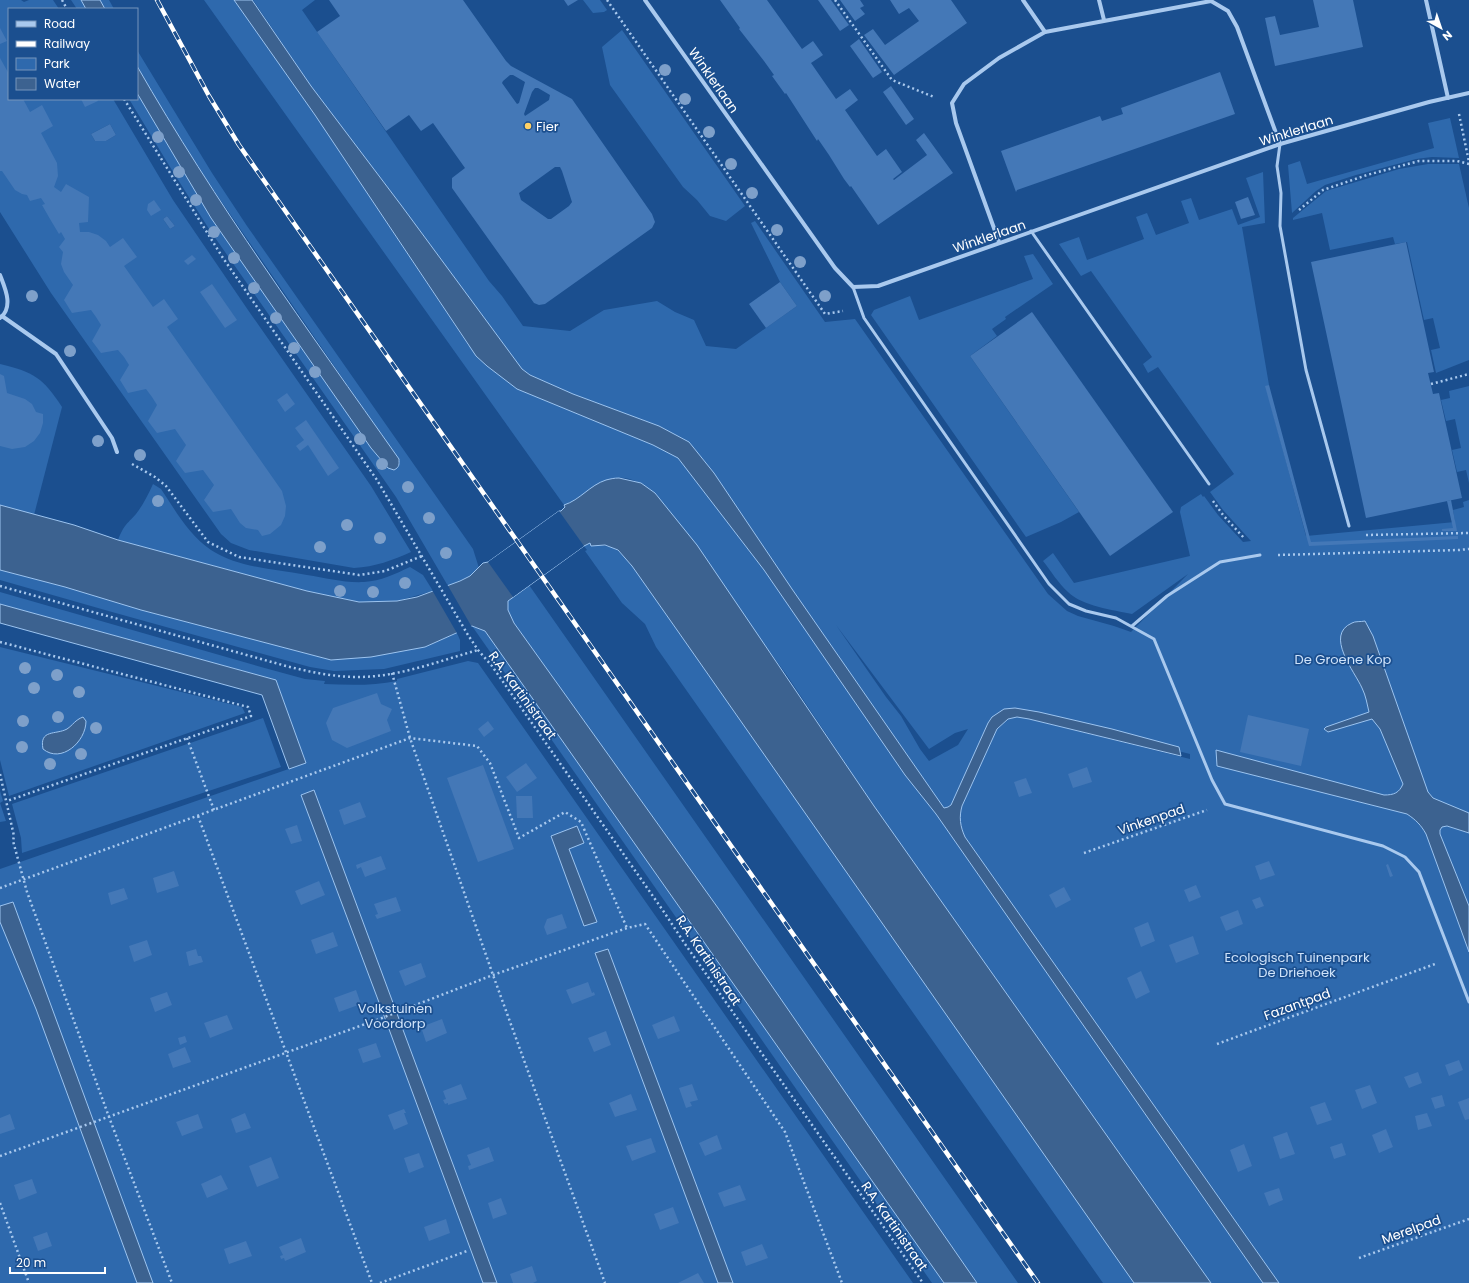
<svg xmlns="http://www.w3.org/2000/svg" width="1469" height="1283" font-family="Poppins,sans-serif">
	<rect width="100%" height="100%" fill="#1b4f8f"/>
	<!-- green -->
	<g fill="#2e69ad" fill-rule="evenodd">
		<path d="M0,0H21L24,2L29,0H53L59,9H9V99H113L173,200L248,310L371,486L411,552C393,560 375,567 354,568L249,550L231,543L221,534L51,293L0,212ZM110,124L116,135L106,141H95L91,134ZM167,216L175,226L170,229L163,219Z"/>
		<polygon points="71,0 81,0 86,9 77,9"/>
		<polygon points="100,0 109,0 114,9 105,9"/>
		<path d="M204,0H234L315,115L468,345L517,389L653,445L678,458L764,570L905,775L936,814L1263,1283H1211L874,806L788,677L655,493C630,474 614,472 588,491C580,496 573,502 564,505Z"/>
		<path d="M253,0H315L302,10L489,281L502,296L523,326L570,331L604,310L657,301L675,312L694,320L706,346L736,349L797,306L780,282L751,223L755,221L825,322L855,319L1048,594L1067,611L1078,616L1114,626L1131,632L1188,574L1132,614C1113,610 1082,606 1068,592C1058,583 1051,571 1043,561L1053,553L1074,583L1190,556L1180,512L1181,507L1201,494L1203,497L1204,496L1218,515L1243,542L1251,541L1223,510L1210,492L1234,474L1158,367L1148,373L1143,364L1152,357L1091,271L1081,276L1059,244L1079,237L1087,260L1144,239L1136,217L1147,213L1156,235L1189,223L1181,201L1191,198L1199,220L1232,209L1238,225L1260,217L1246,178L1263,172L1265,223L1242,227L1269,385L1266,387L1306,536L1455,522L1453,510L1464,507L1463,502L1469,500V822L1217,765L1407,814L1469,833V1283H1279L965,837C960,826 959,817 962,806L997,729L1008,719L1017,717L1029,719L1190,759V754L1018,711L988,723L951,805L948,807L944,808L792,589L714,473L689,442L659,426L573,394L530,375L522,369L401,205L311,86ZM836,625L929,749L955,733L968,729L958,745L929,761L920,749L901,716L886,697Z"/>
		<polygon points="583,0 600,0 607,10 604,12 593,13"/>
		<polygon points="622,30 745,206 726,221 710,216 697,200 683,187 610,85 602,47"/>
		<polygon points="137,50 212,173 247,226 473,549 479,568 470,576 448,586 396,497 209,229 170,167 129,99 137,99 137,93 211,218 371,448 388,468 399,466 398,459 206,179 156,100 137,66"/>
		<polygon points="1450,118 1459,158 1432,157 1416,159 1356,175 1325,185 1316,191 1292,213 1288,165 1300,161 1307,184 1434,148 1428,123"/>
		<polygon points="1428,164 1459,164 1469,208 1469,360 1436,373 1431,350 1440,348 1433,318 1424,320 1407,242 1395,244 1393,237 1330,250 1322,213 1293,220 1293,218 1326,191 1399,169"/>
		<polygon points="1033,254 1053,284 1005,317 1006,319 992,329 997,336 970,356 1079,512 1061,522 1026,537 871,315 874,310 910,296 919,320 1033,279 1024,256"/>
		<path d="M0,364C34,372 43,378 62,407L34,515L0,505Z"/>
		<polygon points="1469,386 1469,483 1466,470 1457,472 1452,450 1461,448 1455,419 1446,421 1441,400 1450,398 1449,391"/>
		<path d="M153,484L161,489C175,510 189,535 211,550C238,568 275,569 307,575C326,578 344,583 364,582C381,581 395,574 410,567L423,575L433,591L397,601L359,602L307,591L118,540C124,525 126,525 136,514C143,505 148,495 153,484Z"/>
		<path d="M590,542L592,546C616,545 617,549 632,566L1134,1283H1103L656,647L645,624L622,603L585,551L587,550L584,546Z"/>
		<polygon points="0,570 65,587 141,610 331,660 425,647 457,633 460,640 460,651 384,669 334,671 310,667 112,612 0,580"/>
		<polygon points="529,585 1018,1283 977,1283 718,908 514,623 508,610 508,601"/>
		<path d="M0,592L261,667L305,679L325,681L324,684C348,685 373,686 397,681V679L468,661L478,663L913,1283H0V869L306,763L276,680L0,604Z"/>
		<polygon points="472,626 485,631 944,1283 932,1283"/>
		<polygon points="0,647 242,707 245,713 9,796 0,760"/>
		<polygon points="263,718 281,767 22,853 21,838 12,804"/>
		<polygon points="0,791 3,801 0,803 6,821 0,822"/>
	</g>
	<!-- water -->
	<g fill="#3c6290" stroke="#9cc4f0">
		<polygon points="81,0 100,0 105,9 86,9"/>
		<path d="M234,0H252L311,86L401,205L522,369L530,375L573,394L659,426L689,442L714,473L792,589L944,808L948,807L951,805L988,723L992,717L1004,709L1015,708L1039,712L1112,729L1179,747L1181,756L1029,719L1017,717L1008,719L997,729L962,806C959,817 960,826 965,837L1279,1283H1263L936,814L905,775L764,570L678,458L653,445L517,389L487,366L476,356L315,115Z"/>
		<path d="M137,66C215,202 308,330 399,459C399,464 400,467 394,470L388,468L371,448L211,218L137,93Z"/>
		<path d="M619,478L641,483L655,493L697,545L874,806L1211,1283H1134L677,630L632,566L618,550L605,545L591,546L590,543L584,546L508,601V610L514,623L718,908L977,1283H944L485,631L472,626L425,647L371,657L331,660L141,610L65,587L0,570V505L74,525L118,540L307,591L359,602L397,601L417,597L460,581L470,576L483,563L488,562L559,511H561L565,507L564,505C580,500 590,485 606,480C610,479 614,478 619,478Z"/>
		<polygon points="0,604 276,680 306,763 289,769 262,695 0,623"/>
		<path d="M1365,621L1373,636L1428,792L1433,798L1469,813V833L1447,826L1442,827L1440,830V834L1469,906V952L1426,834C1421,825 1416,820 1407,814L1217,766L1216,750L1384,795C1394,795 1399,793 1403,784L1380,729L1372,719L1328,732L1324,729L1326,727L1369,712C1367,704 1366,696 1362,688C1355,672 1324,635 1352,623C1355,621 1361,622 1365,621Z"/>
		<path d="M83,717L86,721C86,742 61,764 43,749C39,729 56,735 67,729C73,725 75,720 83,717Z"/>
		<polygon points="314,790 497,1283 483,1283 383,1013 301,795"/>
		<polygon points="577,826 584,843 569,849 597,922 584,926 551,836"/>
		<polygon points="13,902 153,1283 137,1283 36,1009 0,922 0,906"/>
		<polygon points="608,949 733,1283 718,1283 595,953"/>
	</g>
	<!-- pier -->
	<g fill="#1b4f8f">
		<polygon points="559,511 584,546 513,597 488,562"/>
		<polygon points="447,584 473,629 458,635 432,590"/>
	</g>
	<!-- building -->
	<g fill="#4478b7" fill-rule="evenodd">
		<path d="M329,0H463L506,61L511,66L572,99L652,214L655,222L652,228L545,304L539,305L534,303L452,188V178L465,168L433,123L421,131L409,115L386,131L317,32L340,16ZM510,75H513L525,82L519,103L517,104L502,83L503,81ZM535,88H538L550,95L549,100L525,116L524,114L532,92ZM555,167H560L562,171L572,202L569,206L551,219H548L521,200L519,193Z"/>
		<polygon points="564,0 578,0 568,6"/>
		<polygon points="720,0 767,0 802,49 813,41 823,55 811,63 836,99 850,89 858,100 845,110 877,156 886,149 902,172 893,179 894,180 927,155 916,140 924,133 953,173 878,225 851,186 850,187 844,179 829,155 818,139 817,141 786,93 785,94 772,76 774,75 764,61 739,29 740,28"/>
		<polygon points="818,0 831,0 849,25 840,31"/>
		<polygon points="840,0 860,0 864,6 860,8 865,14 855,21"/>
		<polygon points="890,0 951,0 967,23 894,75 864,35 873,29 885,45 919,21 909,8 899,14"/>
		<polygon points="1313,0 1353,0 1363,47 1275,66 1265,18 1275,16 1280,35 1319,27"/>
		<polygon points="0,28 7,41 0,44"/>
		<polygon points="859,39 882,72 873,78 850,46"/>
		<polygon points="0,58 9,74 9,99 23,99 30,112 42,105 53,126 41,133 57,163 58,176 54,187 61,192 66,184 89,197 88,222 79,223 80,232 89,232 98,235 106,241 110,247 123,238 137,257 124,266 153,307 164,299 178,319 167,327 282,491 286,506 285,516 281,525 270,534 262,536 258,530 246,528 240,523 231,509 213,512 204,500 214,485 203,470 185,473 176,461 186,445 175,429 157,433 148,421 157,405 152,397 146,389 128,393 120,380 129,365 124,357 118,350 101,353 92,341 101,325 96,317 91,310 72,313 64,300 73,285 64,272 61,264 63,252 59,247 65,239 61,232 59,234 50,219 42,205 45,204 41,198 30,201 27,195 22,194 15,190 2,171 0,171"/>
		<polygon points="1220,72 1235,114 1017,190 1016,192 1001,151 1100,116 1102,121 1123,114 1121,108"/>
		<polygon points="891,86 914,119 906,125 883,92"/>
		<polygon points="81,99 97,99 98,101 85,107"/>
		<polygon points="110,124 116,135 106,141 95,141 91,134"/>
		<polygon points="1248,197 1255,215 1241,219 1235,202"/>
		<polygon points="154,200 161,210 151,216 147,210 148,204"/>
		<polygon points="167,216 175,226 170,229 163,219"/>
		<polygon points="1406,242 1434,372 1428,373 1433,394 1439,393 1462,498 1366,518 1311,262"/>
		<polygon points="192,255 196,259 188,265 184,261"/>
		<polygon points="780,282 797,306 766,328 749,304"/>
		<polygon points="212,284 237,320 225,328 200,292"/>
		<polygon points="1032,312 1173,512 1110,556 970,356"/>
		<polygon points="0,374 4,376 7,393 25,399 32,404 36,412 43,414 43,423 40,433 34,441 25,447 12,449 0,446"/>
		<polygon points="1269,385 1311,542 1458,536 1458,539 1309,546 1265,386"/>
		<polygon points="287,393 295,404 285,412 277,400"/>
		<polygon points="306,420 339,468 328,476 308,445 300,451 296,446 304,440 295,428"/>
		<polygon points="1451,500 1457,531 1442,531 1442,529 1453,528 1447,501"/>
		<polygon points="377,693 381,704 392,709 387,720 391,731 347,748 332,740 326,723 333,708"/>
		<polygon points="1248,715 1309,729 1301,766 1240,752"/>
		<polygon points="488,721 494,729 484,737 478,729"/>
		<polygon points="526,763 537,778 517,792 506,777"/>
		<polygon points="483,765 514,849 478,862 447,778"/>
		<polygon points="1087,767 1092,782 1073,788 1068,774"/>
		<polygon points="1026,778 1032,793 1019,797 1014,782"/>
		<polygon points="516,796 532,796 533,818 517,818"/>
		<polygon points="360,802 366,817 344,825 339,810"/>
		<polygon points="297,825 302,841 291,844 285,829"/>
		<polygon points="381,856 386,869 365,877 361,867 357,869 356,865"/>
		<polygon points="1269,861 1275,875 1260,880 1255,866"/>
		<polygon points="1388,864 1393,876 1390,877 1386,865"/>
		<polygon points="174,871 179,886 157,893 153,878"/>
		<polygon points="319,881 325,895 301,905 295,891"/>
		<polygon points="1196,885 1201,897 1189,902 1184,890"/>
		<polygon points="1064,887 1071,900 1056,908 1049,895"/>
		<polygon points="124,888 128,899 111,905 108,893"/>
		<polygon points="396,897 401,911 377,919 375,915 378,914 374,904"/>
		<polygon points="1260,897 1264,906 1256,909 1252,900"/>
		<polygon points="1238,910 1243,924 1226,931 1220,917"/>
		<polygon points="562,914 567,928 547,935 544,927 547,919"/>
		<polygon points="1148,922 1155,941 1141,947 1134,928"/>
		<polygon points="333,932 338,946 316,954 311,940"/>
		<polygon points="1193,936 1199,954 1176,963 1169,945"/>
		<polygon points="147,940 152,955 134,962 129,946"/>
		<polygon points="196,949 198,956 201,956 203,962 189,966 186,952"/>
		<polygon points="421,963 426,977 405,986 399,971"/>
		<polygon points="1141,971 1150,992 1136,999 1127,978"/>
		<polygon points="588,982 592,993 594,992 595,995 572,1004 566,990"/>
		<polygon points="356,990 361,1004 339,1012 334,998"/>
		<polygon points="167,992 172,1005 155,1012 150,998"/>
		<polygon points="227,1015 233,1029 210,1038 204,1023"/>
		<polygon points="674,1016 680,1031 658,1039 652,1025"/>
		<polygon points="442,1019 447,1033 426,1042 421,1027"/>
		<polygon points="606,1031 611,1045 594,1052 588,1038"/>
		<polygon points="185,1036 187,1042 180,1045 178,1038"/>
		<polygon points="376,1043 381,1057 363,1063 358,1049"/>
		<polygon points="185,1047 191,1062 173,1068 168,1054"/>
		<polygon points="1459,1060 1463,1070 1449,1076 1445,1065"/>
		<polygon points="1418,1072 1422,1083 1409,1088 1404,1077"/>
		<polygon points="461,1084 467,1099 448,1105 448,1103 445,1104 443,1100 446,1099 443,1091"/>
		<polygon points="692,1084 698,1100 690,1102 692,1106 686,1108 679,1088"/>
		<polygon points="1370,1085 1377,1103 1362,1109 1355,1090"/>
		<polygon points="631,1094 637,1110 615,1117 609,1103"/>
		<polygon points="1442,1095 1445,1106 1435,1109 1431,1098"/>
		<polygon points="1469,1098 1469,1119 1465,1120 1458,1102"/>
		<polygon points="1325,1102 1332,1120 1317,1125 1310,1107"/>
		<polygon points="404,1109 406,1113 404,1113 408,1124 394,1130 388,1115"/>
		<polygon points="245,1113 251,1128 236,1133 231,1119"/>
		<polygon points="1427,1113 1432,1126 1418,1130 1415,1116"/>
		<polygon points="10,1114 15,1129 0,1134 0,1118"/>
		<polygon points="198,1114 203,1128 182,1136 176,1122"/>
		<polygon points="1386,1129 1393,1147 1379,1153 1372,1135"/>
		<polygon points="1287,1132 1295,1154 1280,1159 1273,1137"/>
		<polygon points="717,1135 722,1149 705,1156 699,1143"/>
		<polygon points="651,1138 656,1152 632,1161 626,1146"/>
		<polygon points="1342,1143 1346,1155 1334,1159 1330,1147"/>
		<polygon points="1244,1144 1252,1166 1238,1172 1230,1150"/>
		<polygon points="489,1147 494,1161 469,1170 468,1166 471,1165 467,1155"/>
		<polygon points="419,1153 424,1167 409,1173 404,1158"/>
		<polygon points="271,1157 279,1178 257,1187 249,1166"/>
		<polygon points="221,1175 228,1189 207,1198 201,1184"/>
		<polygon points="32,1179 37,1193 19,1200 14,1185"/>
		<polygon points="740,1185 746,1200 724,1207 718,1193"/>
		<polygon points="1279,1188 1283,1200 1269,1206 1264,1193"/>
		<polygon points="501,1198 507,1214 493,1219 488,1203"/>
		<polygon points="673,1207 679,1223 660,1230 654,1214"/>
		<polygon points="446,1219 450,1233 429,1241 424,1227"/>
		<polygon points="47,1232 52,1246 38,1251 33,1237"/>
		<polygon points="301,1238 306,1252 285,1261 284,1258 281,1259 280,1256 283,1255 279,1247"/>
		<polygon points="246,1241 252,1256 229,1264 224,1249"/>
		<polygon points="762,1244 768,1258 746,1266 741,1252"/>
		<polygon points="532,1266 537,1281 533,1283 513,1283 510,1274"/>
		<polygon points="698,1273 704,1283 678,1283"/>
	</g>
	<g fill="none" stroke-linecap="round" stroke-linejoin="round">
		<!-- path -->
		<g stroke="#a9c9ee" stroke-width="2.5" stroke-dasharray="2 3" stroke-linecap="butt">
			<polyline points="62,0 67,9"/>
			<polyline points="607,0 825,314 843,311"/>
			<polyline points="835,0 892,80 934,97"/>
			<polyline points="124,99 223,258 377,480 468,635 478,650 492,666 664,912 685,944 923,1283"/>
			<polyline points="1459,114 1469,162"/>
			<polyline points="1299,210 1323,190 1367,175 1419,161 1457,161 1469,164"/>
			<polyline points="1431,384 1469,374"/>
			<polyline points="132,464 155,477 166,486 208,542 239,557 359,575 385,571 422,556"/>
			<polyline points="1213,501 1223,515 1244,538"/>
			<polyline points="1366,535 1469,533"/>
			<polyline points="1278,555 1459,550 1469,549"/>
			<path d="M0,586L286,666C310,672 334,677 358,677C399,677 439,661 478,650"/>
			<polyline points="0,642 248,707 251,716 7,801"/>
			<polyline points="392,673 410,738 493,975 605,1283"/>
			<polyline points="187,738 214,810"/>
			<polyline points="0,774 14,836 13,841 27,892 109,1117 172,1283"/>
			<polyline points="198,816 372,1283"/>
			<polyline points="1084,853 1207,810"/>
			<polyline points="0,888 410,738 477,746 490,763 519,838 565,812 581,822 627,928"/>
			<polyline points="1217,1044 1435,964"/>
			<polyline points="0,1156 382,1018 493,975 627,928 645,924 785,1132 842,1283"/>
			<polyline points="0,1203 29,1283"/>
			<polyline points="1359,1258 1469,1219"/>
			<polyline points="380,1283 467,1251"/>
		</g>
		<!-- lane -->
		<g stroke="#a9c9ee" stroke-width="3">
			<polyline points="1280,144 1277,166 1281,193 1280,226 1306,370 1349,526"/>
			<polyline points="1031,231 1209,484"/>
			<polyline points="853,287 864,318 1049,584 1069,604 1086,611 1116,618 1154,639 1212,780 1225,804 1383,846 1405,857 1419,872 1469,1002"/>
			<polyline points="1132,626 1167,596 1220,562 1260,555"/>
		</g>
		<!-- street -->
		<g stroke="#a9c9ee" stroke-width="4">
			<polyline points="645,0 835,268 853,287 878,286 1280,144 1429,102 1469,93"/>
			<polyline points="1023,0 1045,32"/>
			<polyline points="1099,0 1104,20"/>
			<polyline points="1426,0 1448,98"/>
			<polyline points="999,242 956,123 952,103 964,84 999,58 1045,32 1211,1 1228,11 1237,27 1280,144"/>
			<path d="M0,275C5,288 14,307 0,318"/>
			<polyline points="2,316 56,354 112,438 117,452"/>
		</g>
		<!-- rail casing -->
		<g stroke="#fff" stroke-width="4.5">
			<polyline id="rail" points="157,0 209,96 239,145 1038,1283"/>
		</g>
		<!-- rail -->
		<use href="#rail" stroke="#1b4f8f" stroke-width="3" stroke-dasharray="9" stroke-linecap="butt"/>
	</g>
	<!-- trees -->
	<g fill="#7ea0ca">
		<circle cx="665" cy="70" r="6"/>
		<circle cx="685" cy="99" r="6"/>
		<circle cx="709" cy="132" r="6"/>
		<circle cx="158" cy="137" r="6"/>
		<circle cx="731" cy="164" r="6"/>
		<circle cx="179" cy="172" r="6"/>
		<circle cx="752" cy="193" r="6"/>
		<circle cx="196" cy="200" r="6"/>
		<circle cx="777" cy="230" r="6"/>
		<circle cx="214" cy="232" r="6"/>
		<circle cx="234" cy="258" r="6"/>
		<circle cx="800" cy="262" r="6"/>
		<circle cx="254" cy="288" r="6"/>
		<circle cx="32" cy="296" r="6"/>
		<circle cx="825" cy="296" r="6"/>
		<circle cx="276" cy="318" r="6"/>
		<circle cx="294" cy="348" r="6"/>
		<circle cx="70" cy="351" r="6"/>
		<circle cx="315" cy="372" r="6"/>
		<circle cx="360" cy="439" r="6"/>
		<circle cx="98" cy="441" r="6"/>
		<circle cx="140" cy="455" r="6"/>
		<circle cx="382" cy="464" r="6"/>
		<circle cx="408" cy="487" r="6"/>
		<circle cx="158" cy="501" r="6"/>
		<circle cx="429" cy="518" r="6"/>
		<circle cx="347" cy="525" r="6"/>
		<circle cx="380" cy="538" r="6"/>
		<circle cx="320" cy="547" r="6"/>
		<circle cx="446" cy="553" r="6"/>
		<circle cx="405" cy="583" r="6"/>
		<circle cx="340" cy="591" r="6"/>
		<circle cx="373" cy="592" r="6"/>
		<circle cx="25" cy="668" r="6"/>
		<circle cx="57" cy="675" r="6"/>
		<circle cx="34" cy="688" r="6"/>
		<circle cx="79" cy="692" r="6"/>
		<circle cx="58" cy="717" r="6"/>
		<circle cx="23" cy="721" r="6"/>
		<circle cx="96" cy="728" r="6"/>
		<circle cx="22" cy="747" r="6"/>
		<circle cx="81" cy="754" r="6"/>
		<circle cx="50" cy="764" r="6"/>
	</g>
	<!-- markers -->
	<circle fill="#ffd166" stroke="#1b4f8f" stroke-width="1.5" cx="528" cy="126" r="4"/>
	<g text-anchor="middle" stroke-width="3.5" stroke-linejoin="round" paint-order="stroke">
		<!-- street labels -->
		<g font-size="13" fill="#fff" stroke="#1b4f8f">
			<text transform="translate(714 80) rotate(55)" y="5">Winklerlaan</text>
			<text transform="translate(1296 130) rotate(-17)" y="5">Winklerlaan</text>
			<text transform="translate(989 236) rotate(-19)" y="5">Winklerlaan</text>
			<text transform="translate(523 695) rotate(54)" y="5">R.A. Kartinistraat</text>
			<text transform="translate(1151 819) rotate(-19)" y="5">Vinkenpad</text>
			<text transform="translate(709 960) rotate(56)" y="5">R.A. Kartinistraat</text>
			<text transform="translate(1297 1004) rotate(-20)" y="5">Fazantpad</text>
			<text transform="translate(895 1226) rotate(55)" y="5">R.A. Kartinistraat</text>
			<text transform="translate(1411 1229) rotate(-20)" y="5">Merelpad</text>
		</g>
		<!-- poi labels -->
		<g font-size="13" fill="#fff" stroke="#1b4f8f" text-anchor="start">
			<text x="536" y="131">Fier</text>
		</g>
		<!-- park labels -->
		<g font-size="13" fill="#cfe3fa" stroke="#1b4f8f">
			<text x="1343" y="664">De Groene Kop</text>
			<text x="1297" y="962">Ecologisch Tuinenpark<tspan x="1297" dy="15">De Driehoek</tspan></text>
			<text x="395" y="1013">Volkstuinen<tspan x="395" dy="15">Voordorp</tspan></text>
		</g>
	</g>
	<!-- legend -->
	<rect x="8" y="8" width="130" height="92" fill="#1b4f8f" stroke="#7695bc"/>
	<rect x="16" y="21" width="20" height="6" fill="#a9c9ee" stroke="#7695bc"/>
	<text x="44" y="28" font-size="12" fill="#ffffff">Road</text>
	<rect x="16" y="41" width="20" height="6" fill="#ffffff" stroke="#7695bc"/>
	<text x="44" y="48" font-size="12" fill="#ffffff">Railway</text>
	<rect x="16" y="58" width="20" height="12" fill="#2e69ad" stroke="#7695bc"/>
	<text x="44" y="68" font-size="12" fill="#ffffff">Park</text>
	<rect x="16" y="78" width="20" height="12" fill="#3c6290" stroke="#7695bc"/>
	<text x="44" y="88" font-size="12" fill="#ffffff">Water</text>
	<!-- north arrow -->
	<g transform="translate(1441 28) rotate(140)" stroke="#1b4f8f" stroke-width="3" paint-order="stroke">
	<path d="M0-3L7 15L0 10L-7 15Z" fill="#ffffff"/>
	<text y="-6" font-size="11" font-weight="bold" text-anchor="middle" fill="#ffffff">N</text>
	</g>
	<!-- scale -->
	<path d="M10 1267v6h95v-6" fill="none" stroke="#ffffff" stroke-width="2"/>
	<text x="16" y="1267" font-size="12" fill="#ffffff" stroke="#1b4f8f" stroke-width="3" paint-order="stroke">20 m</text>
</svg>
